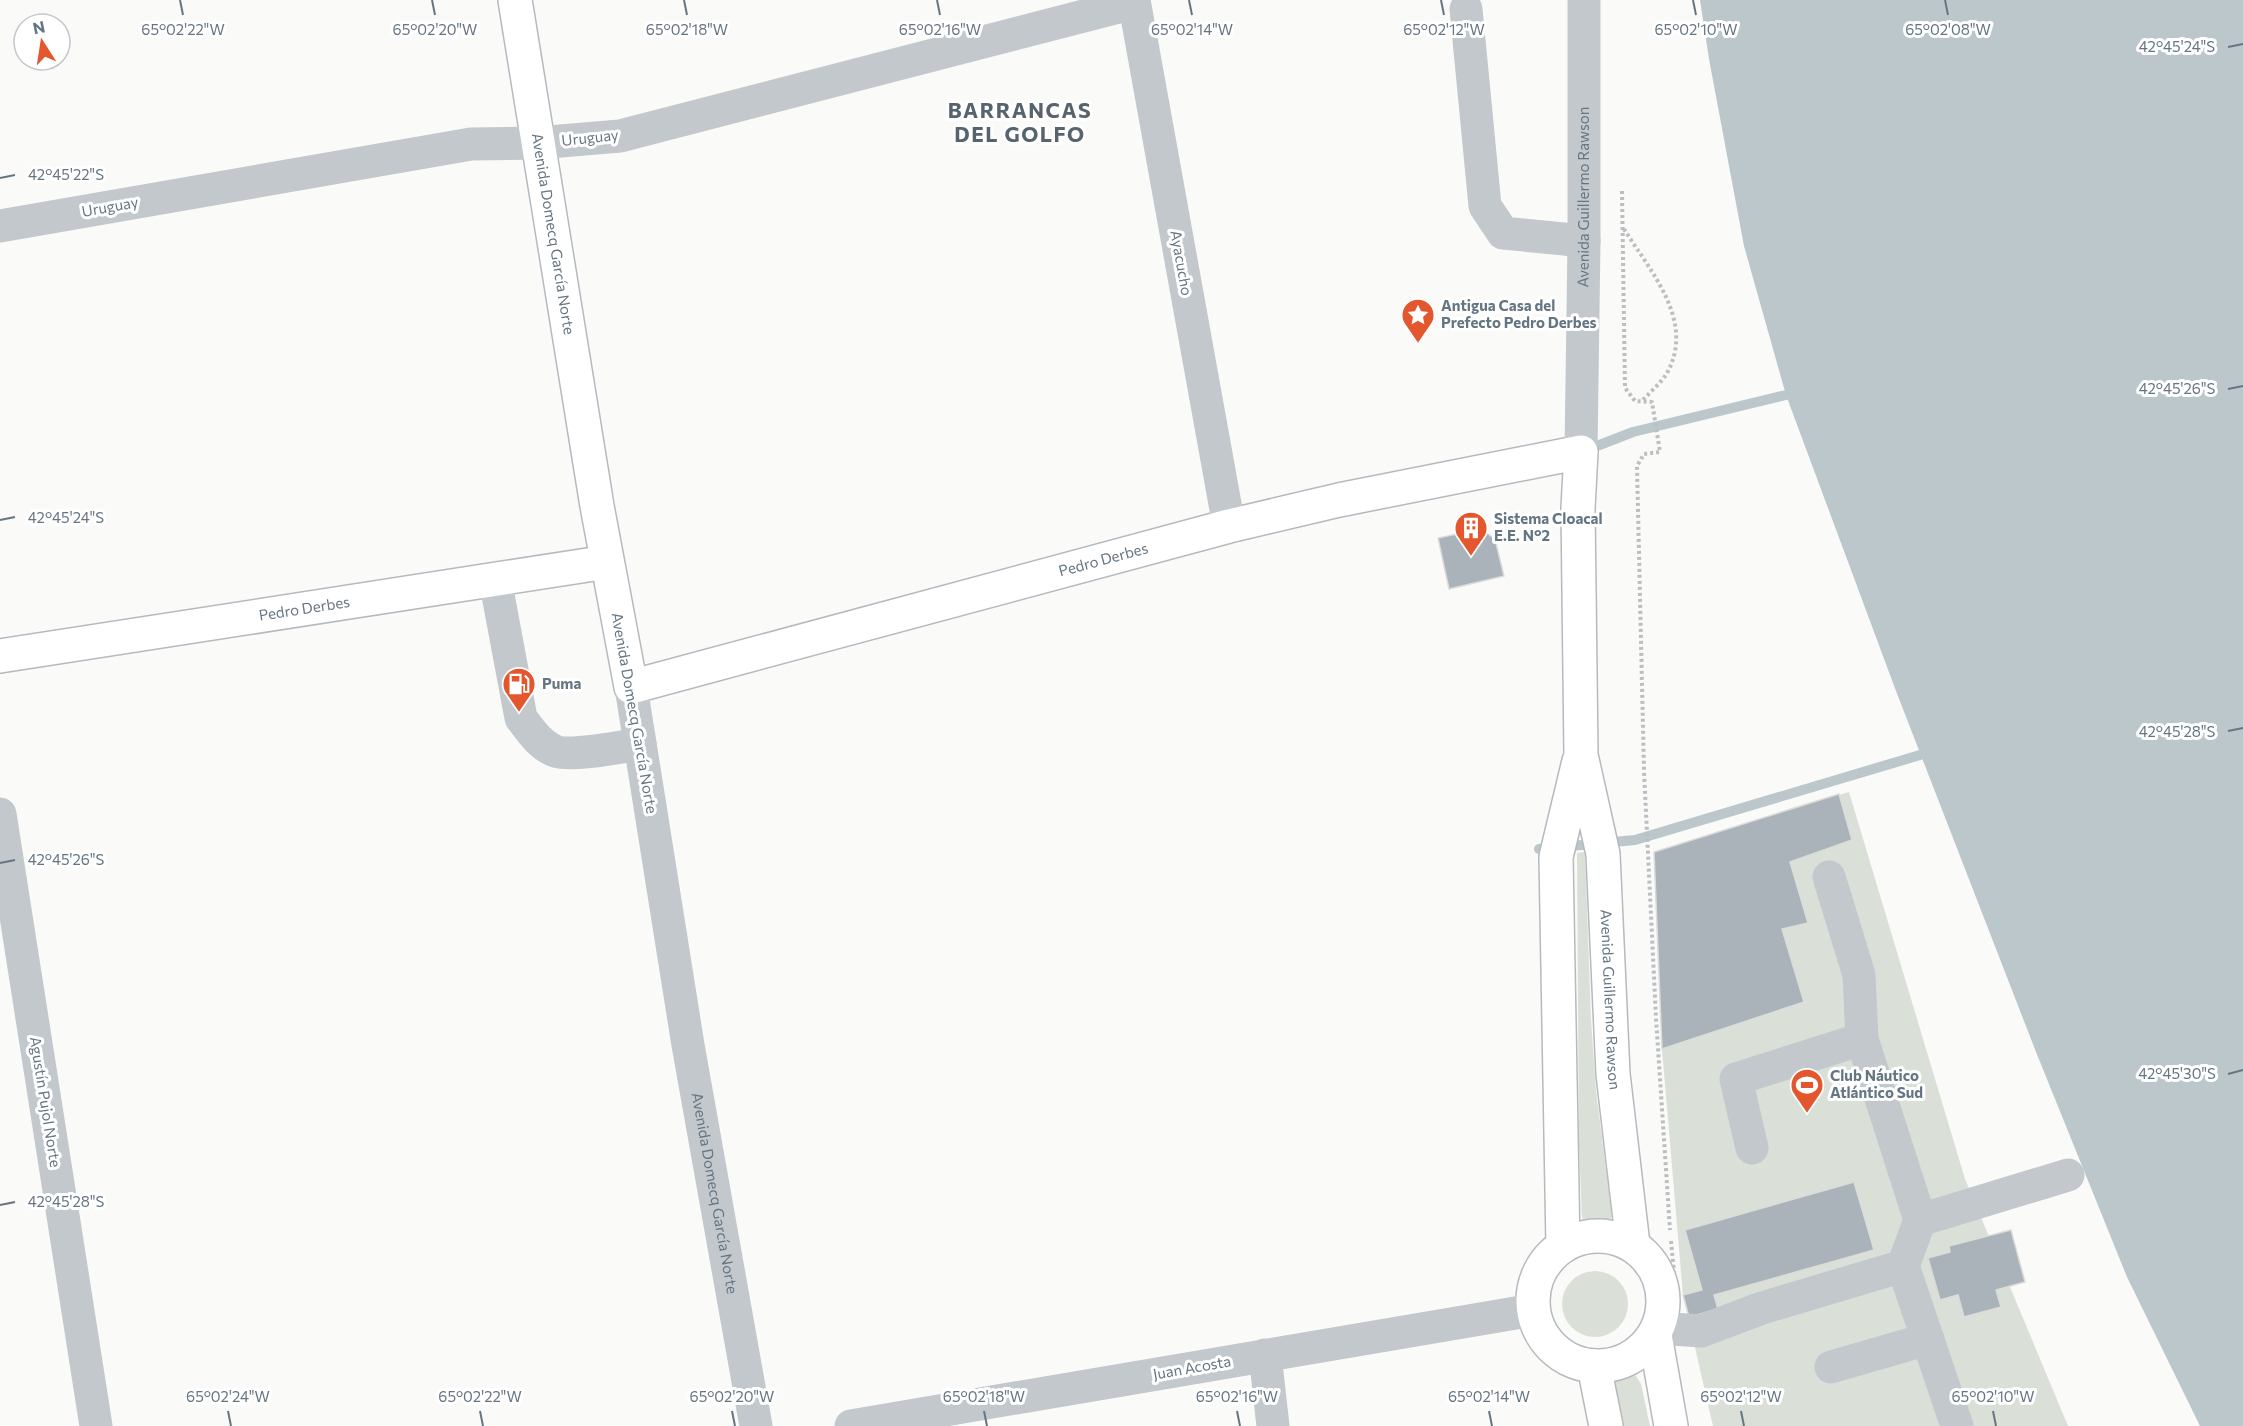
<svg xmlns="http://www.w3.org/2000/svg" width="2243" height="1426" font-family="Commissioner,sans-serif">
	<rect width="100%" height="100%" fill="#fafaf8"/>
	<!-- green -->
	<g fill="#dadfd7">
		<polygon points="1849,792 1965,1179 2068,1426 1713,1426 1683,1295 1662,1049 1654,852"/>
		<polygon points="1585,852 1591,1020 1596,1091 1612,1216 1608,1223 1591,1227 1585,1223 1582,1217 1579,1146 1577,853"/>
		<circle cx="1595" cy="1304" r="33"/>
		<polygon points="1628,1374 1636,1376 1641,1384 1650,1426 1620,1426 1613,1380 1618,1376"/>
	</g>
	<!-- water -->
	<polygon fill="#bbc7cb" points="1700,0 2243,0 2243,1426 2200,1426 2127,1277 2036,1052 1896,691 1786,395 1744,246 1709,59"/>
	<g fill="none" stroke-linecap="round" stroke-linejoin="round">
		<!-- stream -->
		<g stroke="#bbc7cb" stroke-width="10">
			<polyline points="1584,451 1633,432 1786,395"/>
			<polyline points="1539,849 1635,840 1920,755"/>
		</g>
	</g>
	<!-- building -->
	<g fill="#aab3b9" stroke="#dcdcda" stroke-width="1.5">
		<polygon points="1481,529 1495,539 1504,576 1449,589 1438,538"/>
		<polygon points="1839,794 1852,840 1790,862 1808,923 1782,929 1804,1002 1662,1049 1654,852"/>
		<polygon points="1854,1182 1874,1250 1714,1295 1718,1309 1689,1317 1683,1295 1702,1290 1685,1230"/>
		<polygon points="2011,1230 2025,1282 1996,1290 2001,1307 1964,1317 1958,1295 1940,1300 1928,1258 1950,1252 1949,1246"/>
	</g>
	<g fill="none" stroke-linecap="round" stroke-linejoin="round">
		<!-- major casing -->
		<g stroke="#b5babe" stroke-width="36">
			<g id="major">
				<path id="s3" d="M515,0L597,506L631,687L1229,526L1339,500L1581,452L1578,508L1581,755L1603,854L1613,1074L1633,1245"/>
				<path id="s4" d="M0,656L607,562"/>
				<circle cx="1598" cy="1301" r="65"/>
				<polyline points="1563,1246 1556,857 1579,761"/>
				<polyline points="1655,1335 1671,1426"/>
				<polyline points="1594,1366 1606,1426"/>
			</g>
		</g>
		<!-- path -->
		<g stroke="#bbbfc2" stroke-width="4" stroke-dasharray="3 3" stroke-linecap="butt">
			<polyline points="1622,191 1625,388 1635,401 1652,402 1660,452 1644,454 1637,466 1644,771 1656,1018 1670,1230"/>
			<path d="M1624,229C1650,271 1696,321 1667,373C1661,383 1650,392 1642,401"/>
			<polyline points="1671,1241 1676,1293"/>
		</g>
		<!-- minor -->
		<g stroke="#c3c8cc" stroke-width="33">
			<polyline points="1134,0 1229,526"/>
			<polyline points="1466,9 1485,206 1503,233 1584,241"/>
			<polyline points="0,226 471,144 537,143 620,136 1134,3"/>
			<path id="s1" d="M1581,452L1584,241V0"/>
			<path d="M495,579L521,718C530,730 540,745 555,751C570,757 621,747 640,744"/>
			<path id="s2" d="M631,687L688,1045L756,1426"/>
			<polyline points="0,814 96,1426"/>
			<polyline points="1829,877 1859,975 1862,1039 1920,1220 1903,1266 1957,1426"/>
			<polyline points="1752,1148 1736,1079 1862,1039"/>
			<polyline points="1920,1220 2068,1175"/>
			<polyline points="1658,1328 1701,1331 1762,1308 1903,1266"/>
			<polyline points="1265,1355 1273,1426"/>
			<polyline points="1831,1367 1928,1339"/>
			<polyline points="851,1426 1533,1310"/>
		</g>
		<!-- major -->
		<use href="#major" stroke="#fff" stroke-width="33"/>
	</g>
	<!-- ticks -->
	<path fill="none" stroke="#657683" stroke-width="2" d="M180,0L183,15M432,0L435,15M684,0L687,15M937,0L940,15M1189,0L1192,15M1441,0L1444,15M1693,0L1696,15M1945,0L1948,15M2228,47L2243,44M0,178L15,175M2228,389L2243,386M0,520L15,517M2228,731L2243,728M0,863L15,860M2228,1074L2243,1070M0,1205L15,1202M228,1411L231,1426M480,1411L483,1426M732,1411L735,1426M984,1411L987,1426M1237,1411L1240,1426M1489,1411L1492,1426M1741,1411L1744,1426M1993,1411L1996,1426"/>
	<!-- icons -->
	<defs>
		<g id="sight-pin" transform="scale(1.725)"><path d="M0 17L-7.5 6A9.5 9.5 0 1 1 7.5 6Z" fill="#e4572e" stroke="#fff"/><path d="M0-6L1.8-2.2L6-1.7L2.9 1.2L3.7 5.4L0 3.3L-3.7 5.4L-2.9 1.2L-6-1.7L-1.8-2.2Z" fill="#fff"/></g>
		<g id="building-pin" transform="scale(1.725)"><path d="M0 17L-7.5 6A9.5 9.5 0 1 1 7.5 6Z" fill="#e4572e" stroke="#fff"/><path d="M-4-6H4V6H1V3H-1V6H-4ZM-2.5-4.3h1.7v1.8h-1.7ZM.8-4.3h1.7v1.8H.8ZM-2.5-1h1.7V.8h-1.7ZM.8-1h1.7V.8H.8Z" fill="#fff"/></g>
		<g id="fuel-pin" transform="scale(1.725)"><path d="M0 17L-7.5 6A9.5 9.5 0 1 1 7.5 6Z" fill="#e4572e" stroke="#fff"/><path d="M-5.5-6h7V0h2V4h1.3V-2.5L3-4.5l.8-.8L6-3V5H2.5V1h-1V6h-7ZM-4.2-4.7v3.2H.2V-4.7Z" fill="#fff"/></g>
		<g id="stadium-pin" transform="scale(1.725)"><path d="M0 17L-7.5 6A9.5 9.5 0 1 1 7.5 6Z" fill="#e4572e" stroke="#fff"/><path d="M0-5a6.5 5 0 1 0 0 10a6.5 5 0 1 0 0-10ZM-3.5-1.8h7v3.6h-7Z" fill="#fff"/></g>
	</defs>
	<g fill-rule="evenodd">
		<use href="#sight-pin" x="1418" y="315"/>
		<use href="#building-pin" x="1471" y="528"/>
		<use href="#fuel-pin" x="519" y="684"/>
		<use href="#stadium-pin" x="1807" y="1085"/>
	</g>
	<g text-anchor="middle" stroke-width="6" stroke-linejoin="round" paint-order="stroke">
		<!-- street labels -->
		<g font-size="15" fill="#657683" stroke="#fff">
			<text transform="translate(590 138) rotate(-6)" y="5">Uruguay</text>
			<text dy="5" stroke="none"><textPath href="#s1" startOffset="255">Avenida Guillermo Rawson</textPath></text>
			<text transform="translate(110 207) rotate(-10)" y="5">Uruguay</text>
			<text dy="5" stroke="none"><textPath href="#s3" startOffset="237">Avenida Domecq García Norte</textPath></text>
			<text transform="translate(1181 263) rotate(80)" y="5">Ayacucho</text>
			<text dy="5" stroke="none"><textPath href="#s3" startOffset="1186">Pedro Derbes</textPath></text>
			<text dy="5" stroke="none"><textPath href="#s4" startOffset="308">Pedro Derbes</textPath></text>
			<text transform="translate(634 713) rotate(80)" y="5">Avenida Domecq García Norte</text>
			<text dy="5" stroke="none"><textPath href="#s3" startOffset="2226">Avenida Guillermo Rawson</textPath></text>
			<text transform="translate(45 1102) rotate(81)" y="5">Agustín Pujol Norte</text>
			<text dy="5" stroke="none"><textPath href="#s2" startOffset="513">Avenida Domecq García Norte</textPath></text>
			<text transform="translate(1192 1368) rotate(-10)" y="5">Juan Acosta</text>
		</g>
		<!-- poi labels -->
		<g font-size="15" font-weight="bold" fill="#657683" stroke="#fff" text-anchor="start">
			<text x="1441" y="311">Antigua Casa del<tspan x="1441" dy="17">Prefecto Pedro Derbes</tspan></text>
			<text x="1494" y="524">Sistema Cloacal<tspan x="1494" dy="17">E.E. N°2</tspan></text>
			<text x="542" y="689">Puma</text>
			<text x="1830" y="1081">Club Náutico<tspan x="1830" dy="17">Atlántico Sud</tspan></text>
		</g>
		<!-- district labels -->
		<g font-size="21" font-weight="bold" letter-spacing="1.5" fill="#57646e" stroke="#fff">
			<text x="1020" y="118">BARRANCAS<tspan x="1020" dy="24">DEL GOLFO</tspan></text>
		</g>
	</g>
	<g font-size="15" text-anchor="middle" fill="#657683" stroke="#fff" stroke-width="6" stroke-linejoin="round" paint-order="stroke">
		<text x="183" y="35">65°02'22"W</text>
		<text x="435" y="35">65°02'20"W</text>
		<text x="687" y="35">65°02'18"W</text>
		<text x="940" y="35">65°02'16"W</text>
		<text x="1192" y="35">65°02'14"W</text>
		<text x="1444" y="35">65°02'12"W</text>
		<text x="1696" y="35">65°02'10"W</text>
		<text x="1948" y="35">65°02'08"W</text>
		<text x="2177" y="52">42°45'24"S</text>
		<text x="66" y="180">42°45'22"S</text>
		<text x="2177" y="394">42°45'26"S</text>
		<text x="66" y="523">42°45'24"S</text>
		<text x="2177" y="737">42°45'28"S</text>
		<text x="66" y="865">42°45'26"S</text>
		<text x="2177" y="1079">42°45'30"S</text>
		<text x="66" y="1207">42°45'28"S</text>
		<text x="228" y="1402">65°02'24"W</text>
		<text x="480" y="1402">65°02'22"W</text>
		<text x="732" y="1402">65°02'20"W</text>
		<text x="984" y="1402">65°02'18"W</text>
		<text x="1237" y="1402">65°02'16"W</text>
		<text x="1489" y="1402">65°02'14"W</text>
		<text x="1741" y="1402">65°02'12"W</text>
		<text x="1993" y="1402">65°02'10"W</text>
	</g>
	<!-- north arrow -->
	<g transform="translate(42 42) rotate(348)"><circle r="28" fill="#ffffff" stroke="#c1c8cd" stroke-width="1.5"/>
	<path d="M0-4.5L10 22L0 15L-10 22Z" fill="#e4572e"/>
	<text y="-9" font-size="16" font-weight="bold" text-anchor="middle" fill="#657683">N</text>
	</g>
</svg>
